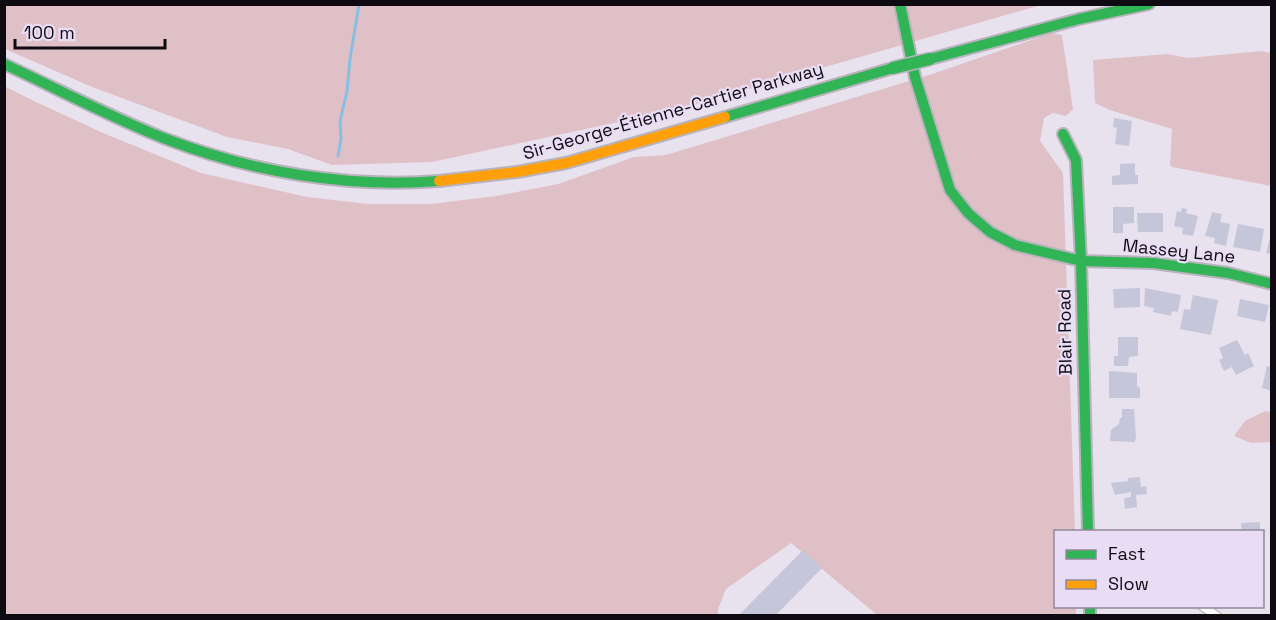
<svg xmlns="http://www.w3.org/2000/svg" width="1276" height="620" font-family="'Space Grotesk',sans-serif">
	<rect width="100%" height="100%" fill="#e8e2ef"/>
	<!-- green -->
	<g fill="#e0c0c7">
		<polygon points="5,4 1041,5 683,108 432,162 332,165 288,149 227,137 92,87 5,49"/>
		<polygon points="1052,33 1062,35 1073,109 1066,116 1053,113 1044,118 1040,141 1063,173 1075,531 1056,532 1056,606 1076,607 1076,615 877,615 791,543 726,589 718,609 718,615 5,615 4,86 34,101 103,133 201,173 307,197 368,204 431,204 496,196 558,184 634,157 666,155 932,74"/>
		<polygon points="1261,51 1271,53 1271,186 1172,167 1170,165 1172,129 1110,110 1095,103 1093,60 1167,54 1188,58"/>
		<polygon points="1265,411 1271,412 1271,442 1251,443 1234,436 1245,421"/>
	</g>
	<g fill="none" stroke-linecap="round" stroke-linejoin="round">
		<!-- stream -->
		<polyline stroke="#89bee4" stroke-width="3" points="338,156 341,139 340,121 347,91 350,59 359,4"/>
	</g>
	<!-- building -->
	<g fill="#c6c6da">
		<polygon points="1114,118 1132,121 1129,146 1115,144 1117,128 1113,127"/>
		<polygon points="1135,163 1135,175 1138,175 1138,184 1112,185 1112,176 1120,175 1120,164"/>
		<polygon points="1113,207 1134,207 1134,223 1123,224 1123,233 1113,233"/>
		<polygon points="1182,208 1187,209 1186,213 1198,216 1193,236 1182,234 1183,228 1174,226 1177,211 1181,212"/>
		<polygon points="1212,212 1222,214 1220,222 1230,224 1226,246 1214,243 1215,238 1205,236"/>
		<polygon points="1137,213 1163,213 1163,232 1138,232"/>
		<polygon points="1238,224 1264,229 1260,252 1233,247"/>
		<polygon points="1271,234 1272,234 1272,254 1266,253"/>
		<polygon points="1140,288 1140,307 1114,308 1113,289"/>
		<polygon points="1145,288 1181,295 1178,312 1172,311 1171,316 1153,312 1154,308 1144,306"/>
		<polygon points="1193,295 1218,300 1211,335 1180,329 1184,309 1190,310"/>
		<polygon points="1240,299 1269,305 1265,322 1237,316"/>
		<polygon points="1118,337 1138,337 1138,356 1129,357 1128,366 1114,366 1114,356 1118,356"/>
		<polygon points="1237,340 1245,355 1248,353 1254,366 1236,375 1232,367 1224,371 1219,360 1223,358 1219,348"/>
		<polygon points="1267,366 1272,367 1272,391 1262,388"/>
		<polygon points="1109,371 1137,373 1137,386 1140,388 1140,398 1109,398"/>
		<polygon points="1122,409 1134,409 1136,436 1135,442 1110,441 1111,430 1119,424 1120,418 1122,418"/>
		<polygon points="1140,477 1141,487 1146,486 1147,494 1136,495 1137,507 1125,509 1124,498 1131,497 1131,492 1115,495 1111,483 1128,481 1128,478"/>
		<polygon points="1260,522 1260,532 1242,532 1241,523"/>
		<polygon points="803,550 822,568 775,616 738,616"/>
	</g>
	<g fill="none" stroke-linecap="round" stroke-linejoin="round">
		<!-- street casing -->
		<g stroke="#b8b3bd" stroke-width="10">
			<polyline id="street" points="1202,606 1217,616"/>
		</g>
		<!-- fast casing -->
		<g stroke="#b8b3bd" stroke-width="14">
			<g id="fast">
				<polyline points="900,4 915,77 950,190 968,213 990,232 1015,245 1081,261 1153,263 1228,273 1272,284"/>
				<polyline points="930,59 1079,19 1149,4"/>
				<path d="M4,64C58,89 110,117 166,139C252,172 346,188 439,181"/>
				<polyline points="725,117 893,68"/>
				<polyline points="1063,134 1076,160 1081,261 1088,532"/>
				<polyline points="1090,606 1090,616"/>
			</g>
		</g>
		<!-- slow casing -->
		<g stroke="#b8b3bd" stroke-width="14">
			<polyline id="slow" points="439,181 517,172 566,163 725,117"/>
		</g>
		<!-- street -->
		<use href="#street" stroke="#fcfbfd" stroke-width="8"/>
		<!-- fast -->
		<use href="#fast" stroke="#30b455" stroke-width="10"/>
		<!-- slow -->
		<use href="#slow" stroke="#ff9f0a" stroke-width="10"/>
		<!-- fast-bridge casing -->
		<g stroke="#b8b3bd" stroke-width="15" stroke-linecap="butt">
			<polyline id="fast-bridge" points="893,68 930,59"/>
		</g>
		<!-- fast-bridge -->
		<use href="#fast-bridge" stroke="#30b455" stroke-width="12"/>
	</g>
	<g text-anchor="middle" stroke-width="4.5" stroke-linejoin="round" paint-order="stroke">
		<!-- street labels -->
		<g font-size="18" fill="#0d0a11" stroke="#e8ddf4">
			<text transform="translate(673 111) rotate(-16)" y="6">Sir-George-Étienne-Cartier Parkway</text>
			<text transform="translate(1179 251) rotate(6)" y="6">Massey Lane</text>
			<text transform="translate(1065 332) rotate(-91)" y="6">Blair Road</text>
		</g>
	</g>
	<!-- border -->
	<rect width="1276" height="620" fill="none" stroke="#0d0a11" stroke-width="12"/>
	<!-- legend -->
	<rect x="1054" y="530" width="210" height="78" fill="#e8ddf4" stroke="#908999" stroke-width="1.5"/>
	<rect x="1066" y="550" width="30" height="9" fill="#30b455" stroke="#908999" stroke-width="1.5"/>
	<text x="1108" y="560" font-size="18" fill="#0d0a11">Fast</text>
	<rect x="1066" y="580" width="30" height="9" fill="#ff9f0a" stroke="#908999" stroke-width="1.5"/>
	<text x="1108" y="590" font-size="18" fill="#0d0a11">Slow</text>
	<!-- scale -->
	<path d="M15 39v9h150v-9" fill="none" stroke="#0d0a11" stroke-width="3"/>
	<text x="24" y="39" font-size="18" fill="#0d0a11" stroke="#e8ddf4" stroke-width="4.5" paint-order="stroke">100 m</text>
</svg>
